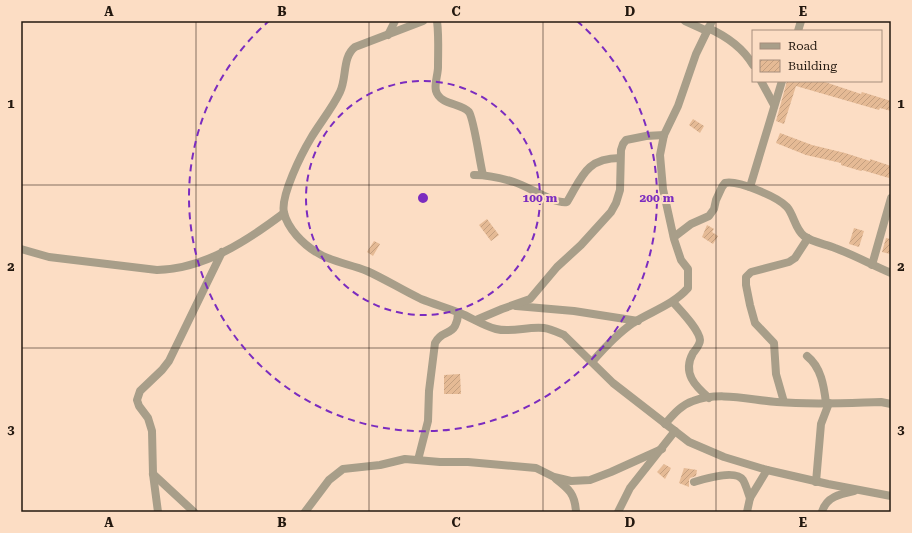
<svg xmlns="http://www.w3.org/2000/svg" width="912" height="533" font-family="'Roboto Serif',serif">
	<defs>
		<pattern id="building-hatch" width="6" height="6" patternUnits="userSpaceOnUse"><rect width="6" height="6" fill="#e5ba95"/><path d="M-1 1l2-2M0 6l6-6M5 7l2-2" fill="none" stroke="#c49f7f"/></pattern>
	</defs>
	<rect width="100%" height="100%" fill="#fcddc4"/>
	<!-- building -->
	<g fill="url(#building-hatch)">
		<polygon points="787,81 822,81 861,94 862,92 891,101 891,111 880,108 879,110 796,86 784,124 776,121"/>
		<polygon points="693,119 704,126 700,133 689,125"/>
		<polygon points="780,133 812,145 845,153 870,161 870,159 891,166 889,178 862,170 861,171 841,165 841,163 806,155 776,143"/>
		<polygon points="487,219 499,235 491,241 479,225"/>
		<polygon points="707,225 714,229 712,232 718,236 713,244 702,237"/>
		<polygon points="854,228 864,231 859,247 849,244"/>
		<polygon points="886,238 891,239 890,254 882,252"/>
		<polygon points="374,241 380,244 373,256 367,252"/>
		<polygon points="460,374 461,394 444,394 444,375"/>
		<polygon points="664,464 671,468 665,479 657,472"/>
		<polygon points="684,468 697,470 696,476 690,478 689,480 689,487 679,483"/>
	</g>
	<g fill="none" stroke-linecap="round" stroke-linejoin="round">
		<!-- minor -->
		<g stroke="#a89e89" stroke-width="8">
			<path d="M423,21L355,47C342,57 347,78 340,92C333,107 320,123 311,138C302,153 280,196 284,213C288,229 303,244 316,252C331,262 350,264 367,271C385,279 402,290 421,299C434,304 447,308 460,313C472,318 484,326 496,329C512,333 528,326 544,328C551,329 557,332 564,335L613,383L689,442L724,457L767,470L828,484L891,496"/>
			<path d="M437,21C439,36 438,52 438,67C438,75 434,84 436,91C440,105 461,103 469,112C474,119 480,164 483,175"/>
			<polyline points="685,21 707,31"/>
			<path d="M708,28C726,36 743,48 753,65"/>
			<polyline points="798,31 801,21"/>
			<polyline points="388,35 395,21"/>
			<polyline points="761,81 774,105"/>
			<path d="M474,175C487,175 501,178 514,182C528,186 553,204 567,202C582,177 586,158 620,158"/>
			<polyline points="750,187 782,81"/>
			<path d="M674,237L691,224L709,216L714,209L716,200L722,187L725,183C738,180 778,197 787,207C794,215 795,229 804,236C812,242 825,244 835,248C854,255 872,265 891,273"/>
			<path d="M21,249L49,257L157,270C204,269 247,241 284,213"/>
			<polyline points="872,265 891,198"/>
			<path d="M673,302C680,310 699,329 700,340C700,345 696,349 693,353C682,373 695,386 709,398"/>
			<polyline points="516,306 574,311 638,321"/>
			<polyline points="476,320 502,309 530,299 557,267 581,245 611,212 616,203 620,190 621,150 623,144 626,140 646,136 664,135"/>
			<path d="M807,356C821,367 824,386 826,403"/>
			<path d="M592,362C605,347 617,334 633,323C652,311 673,305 688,288V269L681,260L674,239L663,189L660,155L664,135L678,106L696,54L712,21"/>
			<polyline points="784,402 776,374 774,343 755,323 750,305 746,285 746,277 751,272 789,262 795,258 808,238"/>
			<path d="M665,424C673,415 681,405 693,401C720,391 750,400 777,402C812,405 847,403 881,402L891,404"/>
			<path d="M418,460L428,421L429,391L435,343C441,331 450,335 455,326C457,322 458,317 458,313"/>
			<polyline points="153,474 194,512"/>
			<path d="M556,479C569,489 575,494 576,512"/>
			<path d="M694,482C704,479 736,469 743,480C746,485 748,493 750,498"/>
			<polyline points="816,482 821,424 829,403"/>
			<polyline points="158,512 153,474 152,431 148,418 139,406 137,400 140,391 162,370 169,361 222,252"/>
			<polyline points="305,512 329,480 343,469 380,465 405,459 440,462 468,462 536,468 554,477 571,481 590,480 611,472 662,449"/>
			<polyline points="618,512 630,488 675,431"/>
			<polyline points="747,512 750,498 767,470"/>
			<path d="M822,512C826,497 840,494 854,491"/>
		</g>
	</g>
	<!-- grid -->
	<path fill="none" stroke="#23180f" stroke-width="1" stroke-opacity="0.55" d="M196,21V512M369,21V512M543,21V512M716,21V512M21,185H891M21,348H891"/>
	<!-- distance rings -->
	<g fill="none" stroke="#7b2cbf" stroke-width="2" stroke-dasharray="7 5">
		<circle cx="423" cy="198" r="117"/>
		<path d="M577 21A234 234 0 1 1 269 21"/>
	</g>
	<circle cx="423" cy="198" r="6" fill="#7b2cbf" stroke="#fcddc4" stroke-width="2"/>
	<g font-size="12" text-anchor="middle" font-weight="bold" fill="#7b2cbf" stroke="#fcddc4" stroke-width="4" stroke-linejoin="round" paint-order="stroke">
		<text x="540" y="202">100 m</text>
		<text x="657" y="202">200 m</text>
	</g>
	<!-- border -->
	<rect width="912" height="533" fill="none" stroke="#fcddc4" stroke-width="44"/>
	<!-- legend -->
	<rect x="752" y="30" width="130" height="52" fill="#fcddc4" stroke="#a58e7c"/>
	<rect x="760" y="43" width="20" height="6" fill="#a89e89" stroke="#a58e7c"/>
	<text x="788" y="50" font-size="12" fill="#23180f">Road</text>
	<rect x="760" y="60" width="20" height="12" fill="url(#building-hatch)" stroke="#a58e7c"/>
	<text x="788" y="70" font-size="12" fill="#23180f">Building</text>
	<rect x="22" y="22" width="868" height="489" fill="none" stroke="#23180f" stroke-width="1.5"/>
	<g font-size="13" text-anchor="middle" font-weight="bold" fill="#23180f">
		<text x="109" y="16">A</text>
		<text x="282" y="16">B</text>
		<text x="456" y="16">C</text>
		<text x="630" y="16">D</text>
		<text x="803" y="16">E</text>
		<text x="11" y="108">1</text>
		<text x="901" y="108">1</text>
		<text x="11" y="271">2</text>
		<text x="901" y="271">2</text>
		<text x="11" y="434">3</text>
		<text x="901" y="434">3</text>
		<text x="109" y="527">A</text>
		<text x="282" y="527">B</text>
		<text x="456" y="527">C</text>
		<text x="630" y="527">D</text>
		<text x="803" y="527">E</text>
	</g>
</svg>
